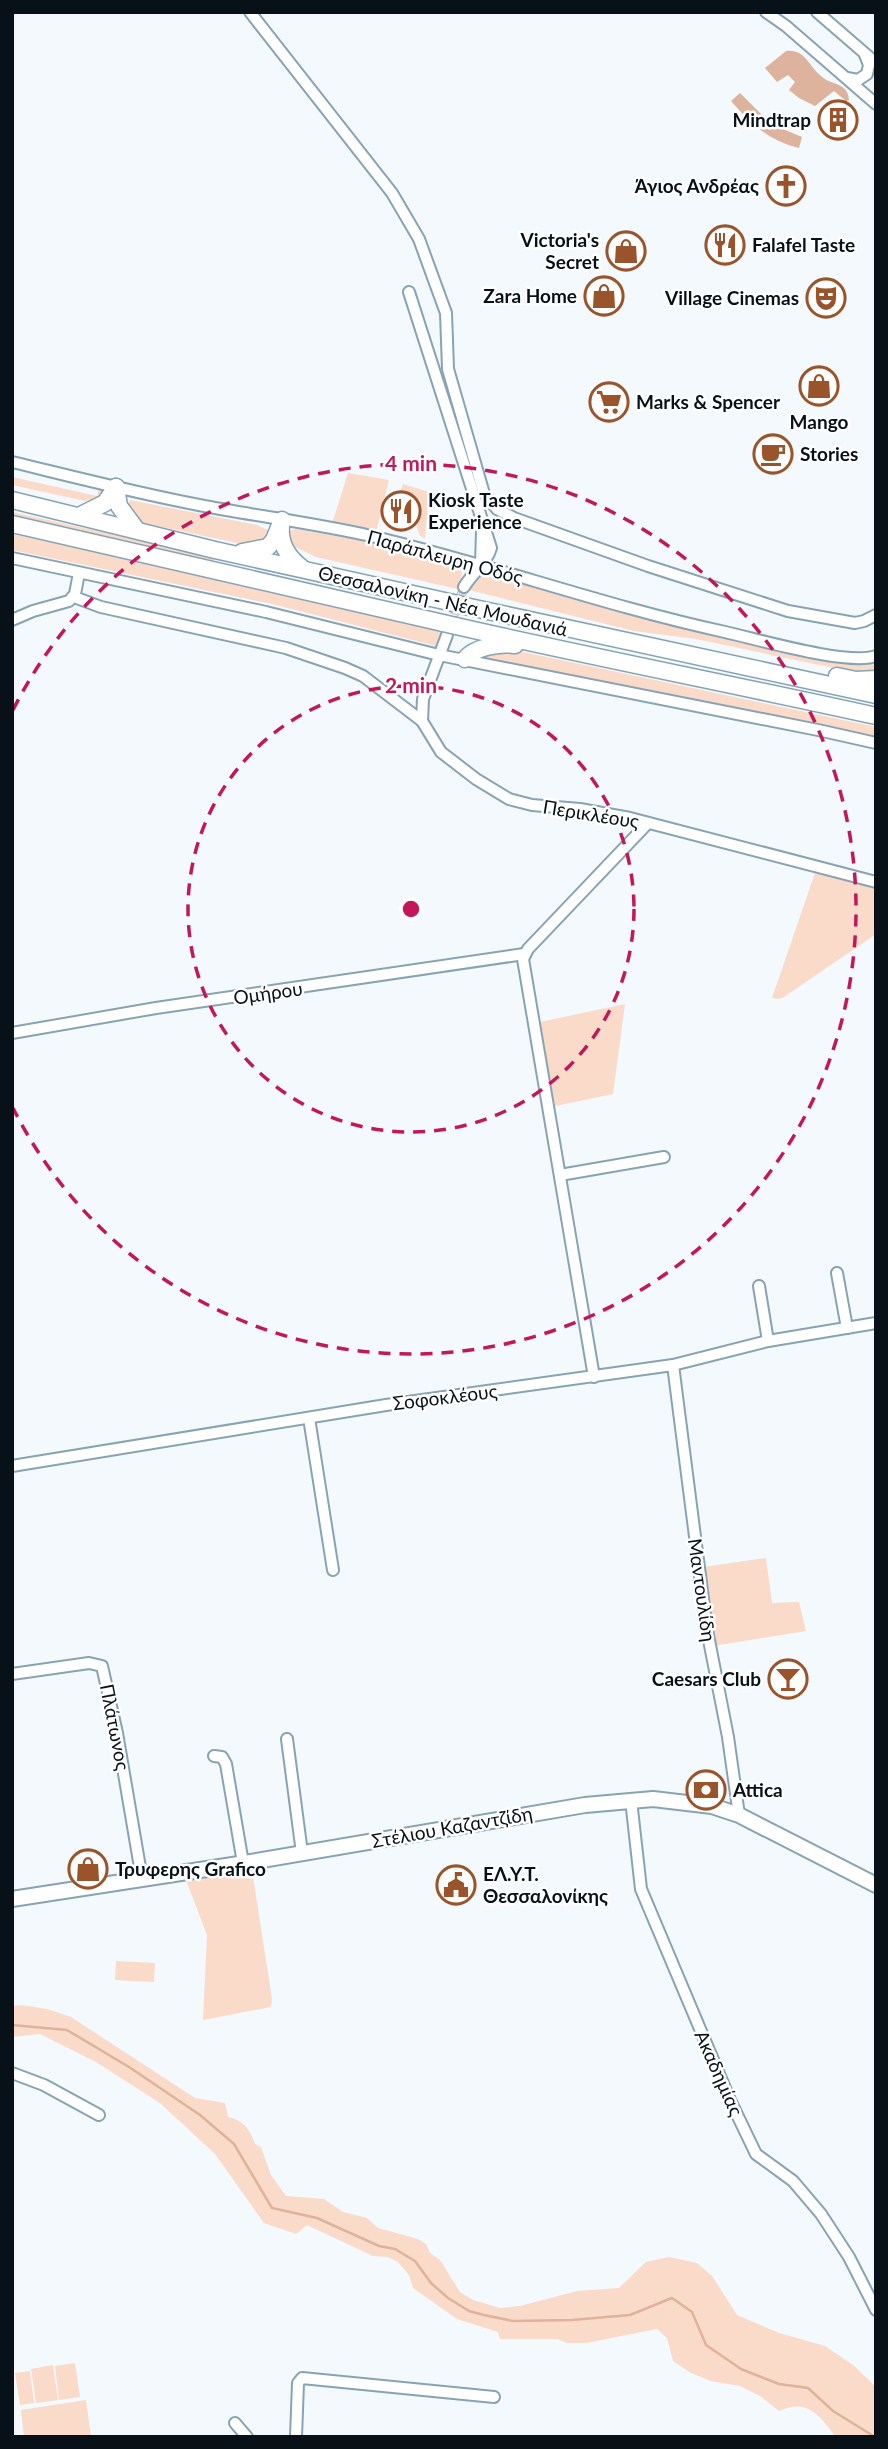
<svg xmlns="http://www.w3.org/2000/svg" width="888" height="2449" font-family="Lato,sans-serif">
	<rect width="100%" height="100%" fill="#f3f9fd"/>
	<!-- green -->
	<g fill="#fadac9">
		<polygon points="348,473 389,480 376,532 332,524"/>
		<polygon points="12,477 97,496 99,489 105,491 102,498 85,501 12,485"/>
		<polygon points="403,484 429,492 425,538 420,536 415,521 419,509 412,507 414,502 398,499"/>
		<polygon points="130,500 257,525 269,531 270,540 251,546 134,521 126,512"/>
		<polygon points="12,512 214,557 213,562 12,517"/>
		<polygon points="296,529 366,541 459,562 463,567 461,579 462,590 316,557 287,543 285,536 289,531"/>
		<polygon points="12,534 443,629 436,646 272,604 12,550"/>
		<path d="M488,574C607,608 726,638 847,664L864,665L876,662V670L863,673L848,671L696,639L634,631L469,590L479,575Z"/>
		<polygon points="505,648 876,727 876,740 475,657"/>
		<polygon points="815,873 876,888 876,934 784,997 779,999 772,998"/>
		<polygon points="625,1004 613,1094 555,1106 540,1022"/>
		<polygon points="766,1558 772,1603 799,1602 806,1631 713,1646 703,1567"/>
		<polygon points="252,1870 272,1999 271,2007 203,2020 207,1935 186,1880"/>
		<polygon points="116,1961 155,1963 154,1982 115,1980"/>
		<path d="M21,2005L47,2009L71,2017L195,2098L225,2103L228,2117C243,2120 250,2129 255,2144L261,2147L271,2175L286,2196L324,2199L343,2212L367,2218L378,2228L418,2239L426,2244L430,2253L440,2260L460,2292L473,2300L500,2308L520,2306L577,2291L619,2288L646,2262L669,2257L697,2263L712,2276L737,2315L779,2333L825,2346L853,2365L876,2387V2437H836C819,2415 808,2398 779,2411L760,2396L740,2386L711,2381L691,2373L673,2361L667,2338L657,2329L586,2343H567L557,2339H500L498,2332L457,2319L413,2288L409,2275L398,2262L388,2257L373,2256L307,2225L296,2234L264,2223L215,2154L160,2103L96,2062L40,2034L12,2037V2006Z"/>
		<polygon points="75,2363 80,2397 59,2400 55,2366"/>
		<polygon points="53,2365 58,2400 36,2403 31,2369"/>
		<polygon points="30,2371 34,2403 20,2405 15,2373"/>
		<polygon points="86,2400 91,2437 24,2437 21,2410"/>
	</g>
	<!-- water -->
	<g fill="#deb39d">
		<path d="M786,51C806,49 808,66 821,76C832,86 848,82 849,100L846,101L834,91L815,106L799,98L789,90L795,82L788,75L777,82L765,68Z"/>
		<path d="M740,93L771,124L802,137L799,148C769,141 751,124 731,101Z"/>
	</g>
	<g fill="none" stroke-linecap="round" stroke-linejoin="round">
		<!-- stream -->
		<polyline stroke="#deb39d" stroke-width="2.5" points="12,2025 67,2030 129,2067 200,2115 234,2144 272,2208 317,2218 379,2246 395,2249 415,2261 431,2283 448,2298 469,2311 484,2315 513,2321 572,2320 630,2315 672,2298 692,2312 706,2345 741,2369 779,2384 808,2388 833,2411 875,2437"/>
		<!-- minor-tunnel -->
		<polyline stroke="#d0d6da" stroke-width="10" stroke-dasharray="10 5" stroke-linecap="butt" points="449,629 464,587"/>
		<!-- minor casing -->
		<g stroke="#87a3b4" stroke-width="14">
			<g id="minor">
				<polyline points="250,12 392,193 419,239 446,313 448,369 484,494 497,509 514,518 648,566 788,611 855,623 864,621 876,615"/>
				<polyline points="766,12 786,26 876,104"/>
				<polyline points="817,12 876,63"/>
				<polyline points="847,78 858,80 867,74 869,65 865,55"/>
				<path d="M409,292L491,548C487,563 472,573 464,587"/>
				<path d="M12,462C74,477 136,493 199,505C256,516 314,523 371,536C490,564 605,606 725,632C757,639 848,666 876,656"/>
				<polyline points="12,558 266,612 439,655 818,730 876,743"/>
				<polyline points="481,564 482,532"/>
				<polyline points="74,597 101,607 286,648 345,668 363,676 422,721"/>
				<polyline points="12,620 33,611 69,601 75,594 79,573"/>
				<polyline points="447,635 423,699 422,721 441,752 476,779 509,799 532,805 580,809 630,818 876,882"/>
				<polyline points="12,1033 156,1008 524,954"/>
				<polyline points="560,1175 664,1157"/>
				<polyline points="837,1273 847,1328"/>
				<polyline points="759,1286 768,1341"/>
				<polyline points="673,1365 707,1630 728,1737 739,1815"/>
				<polyline points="594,1377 523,959 528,949 648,823"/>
				<polyline points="309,1418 333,1570"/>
				<polyline points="12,1466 386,1405 673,1365 768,1341 876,1323"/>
				<polyline points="12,1674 89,1663 102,1666 117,1733 142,1879"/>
				<polyline points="287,1739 302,1853"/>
				<polyline points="214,1756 222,1757 226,1764 243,1863"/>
				<polyline points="631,1800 641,1889 730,2100 756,2154 793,2181 821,2214 849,2257 876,2310"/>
				<polyline points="12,2073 44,2085 99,2115"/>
				<polyline points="235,2423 247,2437"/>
				<polyline points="296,2437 298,2383 302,2378 494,2397"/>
			</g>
		</g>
		<!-- major casing -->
		<g stroke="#87a3b4" stroke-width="18">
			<polyline id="major" points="12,1899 239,1864 585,1805 653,1799 712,1806 739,1815 876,1885"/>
		</g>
		<!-- highway casing -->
		<g stroke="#87a3b4" stroke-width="19">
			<g id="highway">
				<polyline points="116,487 119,506 136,529"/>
				<polyline points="12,500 215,550 449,602"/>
				<polyline points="79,516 105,503 116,487"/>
				<polyline points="12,524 443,623"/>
				<path d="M281,526C279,544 289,558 302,568"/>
				<polyline points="242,552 268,547 274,540 282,520"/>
				<polyline points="465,606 876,695"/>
				<path d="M456,626C596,658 736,685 876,716"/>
				<path d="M465,659C475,647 499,643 515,645"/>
				<polyline points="837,676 856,680 876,679"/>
			</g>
		</g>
		<!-- minor -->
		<use href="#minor" stroke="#fff" stroke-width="10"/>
		<!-- major -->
		<use href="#major" stroke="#fff" stroke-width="14"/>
		<!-- highway -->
		<use href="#highway" stroke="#fff" stroke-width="16"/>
		<!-- highway-bridge casing -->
		<g stroke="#87a3b4" stroke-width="19" stroke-linecap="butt">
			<g id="highway-bridge">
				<polyline points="449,602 465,606"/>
				<polyline points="443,623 456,626"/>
			</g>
		</g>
		<!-- highway-bridge -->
		<use href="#highway-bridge" stroke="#fff" stroke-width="16"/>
	</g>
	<!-- distance rings -->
	<g fill="none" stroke="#c2185b" stroke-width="3.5" stroke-dasharray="12 9">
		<circle cx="411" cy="909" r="223"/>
		<path d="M13 710A445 445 0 1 1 13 1108"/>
	</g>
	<!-- icons -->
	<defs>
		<g id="building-ring" transform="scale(2.0125)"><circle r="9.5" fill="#fff" stroke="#9a542b" stroke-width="1.5"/><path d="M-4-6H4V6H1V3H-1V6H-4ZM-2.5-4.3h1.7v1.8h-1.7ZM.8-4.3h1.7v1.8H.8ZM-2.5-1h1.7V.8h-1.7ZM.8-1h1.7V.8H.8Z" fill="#9a542b"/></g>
		<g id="church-ring" transform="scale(2.0125)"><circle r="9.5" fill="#fff" stroke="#9a542b" stroke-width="1.5"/><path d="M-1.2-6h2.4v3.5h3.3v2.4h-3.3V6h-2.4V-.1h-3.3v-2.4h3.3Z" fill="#9a542b"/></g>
		<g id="restaurant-ring" transform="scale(2.0125)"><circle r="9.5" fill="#fff" stroke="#9a542b" stroke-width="1.5"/><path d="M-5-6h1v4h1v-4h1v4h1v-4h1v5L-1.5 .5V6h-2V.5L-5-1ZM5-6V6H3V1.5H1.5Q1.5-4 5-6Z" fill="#9a542b"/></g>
		<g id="shop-ring" transform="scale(2.0125)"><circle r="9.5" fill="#fff" stroke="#9a542b" stroke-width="1.5"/><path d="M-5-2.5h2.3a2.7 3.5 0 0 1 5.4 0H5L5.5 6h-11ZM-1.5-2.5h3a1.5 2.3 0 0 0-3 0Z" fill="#9a542b"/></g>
		<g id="theatre-ring" transform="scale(2.0125)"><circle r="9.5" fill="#fff" stroke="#9a542b" stroke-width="1.5"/><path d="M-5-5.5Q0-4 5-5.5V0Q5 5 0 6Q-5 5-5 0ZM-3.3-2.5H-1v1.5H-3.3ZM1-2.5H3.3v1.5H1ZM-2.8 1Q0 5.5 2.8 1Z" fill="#9a542b"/></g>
		<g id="supermarket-ring" transform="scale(2.0125)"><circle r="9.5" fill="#fff" stroke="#9a542b" stroke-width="1.5"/><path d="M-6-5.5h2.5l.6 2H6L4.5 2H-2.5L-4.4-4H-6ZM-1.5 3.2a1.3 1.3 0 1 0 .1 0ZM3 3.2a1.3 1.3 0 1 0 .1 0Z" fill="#9a542b"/></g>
		<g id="cafe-ring" transform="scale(2.0125)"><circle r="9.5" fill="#fff" stroke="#9a542b" stroke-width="1.5"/><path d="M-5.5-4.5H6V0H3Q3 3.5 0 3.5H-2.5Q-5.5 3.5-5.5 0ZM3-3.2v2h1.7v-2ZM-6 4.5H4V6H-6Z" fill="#9a542b"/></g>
		<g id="bar-ring" transform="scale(2.0125)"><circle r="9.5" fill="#fff" stroke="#9a542b" stroke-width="1.5"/><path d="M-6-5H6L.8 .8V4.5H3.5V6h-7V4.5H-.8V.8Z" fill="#9a542b"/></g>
		<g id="bank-ring" transform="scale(2.0125)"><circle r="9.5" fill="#fff" stroke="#9a542b" stroke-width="1.5"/><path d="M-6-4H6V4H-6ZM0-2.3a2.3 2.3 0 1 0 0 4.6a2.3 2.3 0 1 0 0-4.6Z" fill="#9a542b"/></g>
		<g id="civic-ring" transform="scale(2.0125)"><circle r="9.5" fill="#fff" stroke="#9a542b" stroke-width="1.5"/><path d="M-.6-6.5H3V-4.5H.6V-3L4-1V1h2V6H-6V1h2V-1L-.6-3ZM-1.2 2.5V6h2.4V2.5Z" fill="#9a542b"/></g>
	</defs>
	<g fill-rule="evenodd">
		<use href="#building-ring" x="838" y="120"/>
		<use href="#church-ring" x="786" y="186"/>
		<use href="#restaurant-ring" x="725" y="245"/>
		<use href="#shop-ring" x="626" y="251"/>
		<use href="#shop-ring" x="604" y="296"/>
		<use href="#theatre-ring" x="826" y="298"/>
		<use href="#shop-ring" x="819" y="386"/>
		<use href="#supermarket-ring" x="609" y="402"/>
		<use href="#cafe-ring" x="773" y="454"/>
		<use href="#restaurant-ring" x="401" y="511"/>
		<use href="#bar-ring" x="788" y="1679"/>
		<use href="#bank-ring" x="706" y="1790"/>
		<use href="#shop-ring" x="88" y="1869"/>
		<use href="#civic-ring" x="456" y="1885"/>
	</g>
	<g text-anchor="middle" stroke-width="5" stroke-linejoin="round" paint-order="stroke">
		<!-- poi labels -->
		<g font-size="19" font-weight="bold" fill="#071117" stroke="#fff" text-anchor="start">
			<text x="811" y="127" text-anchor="end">Mindtrap</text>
			<text x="759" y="193" text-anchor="end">Άγιος Ανδρέας</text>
			<text x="599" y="247" text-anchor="end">Victoria's<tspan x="599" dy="22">Secret</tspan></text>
			<text x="752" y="252">Falafel Taste</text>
			<text x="577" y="303" text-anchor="end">Zara Home</text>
			<text x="799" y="305" text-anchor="end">Village Cinemas</text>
			<text x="636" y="409">Marks &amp; Spencer</text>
			<text x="819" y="429" text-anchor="middle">Mango</text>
			<text x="800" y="461">Stories</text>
			<text x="428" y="507">Kiosk Taste<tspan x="428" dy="22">Experience</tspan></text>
			<text x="761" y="1686" text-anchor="end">Caesars Club</text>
			<text x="733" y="1797">Attica</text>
			<text x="115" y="1876">Τρυφερης Grafico</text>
			<text x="483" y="1881">ΕΛ.Υ.Τ.<tspan x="483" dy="22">Θεσσαλονίκης</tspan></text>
		</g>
		<!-- street labels -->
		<g font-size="19" fill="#071117" stroke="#fff">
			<text transform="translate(445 557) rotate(15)" y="7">Παράπλευρη Οδός</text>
			<text transform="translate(443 601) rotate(13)" y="7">Θεσσαλονίκη - Νέα Μουδανιά</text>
			<text transform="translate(591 814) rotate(9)" y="7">Περικλέους</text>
			<text transform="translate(268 993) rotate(-8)" y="7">Ομήρου</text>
			<text transform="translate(445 1397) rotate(-7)" y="7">Σοφοκλέους</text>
			<text transform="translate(702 1590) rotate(82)" y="7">Μαντουλίδη</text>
			<text transform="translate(115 1727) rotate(79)" y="7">Πλάτωνος</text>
			<text transform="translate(452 1827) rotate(-10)" y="7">Στέλιου Καζαντζίδη</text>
			<text transform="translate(719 2073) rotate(66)" y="7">Ακαδημίας</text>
		</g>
	</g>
	<circle cx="411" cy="909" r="10" fill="#c2185b" stroke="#fff" stroke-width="3.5"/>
	<g font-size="21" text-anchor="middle" font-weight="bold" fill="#c2185b" stroke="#fff" stroke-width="5" stroke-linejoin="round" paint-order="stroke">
		<text x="411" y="471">4 min</text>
		<text x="411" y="693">2 min</text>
	</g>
	<!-- border -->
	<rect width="888" height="2449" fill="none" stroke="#071117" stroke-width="28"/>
</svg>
